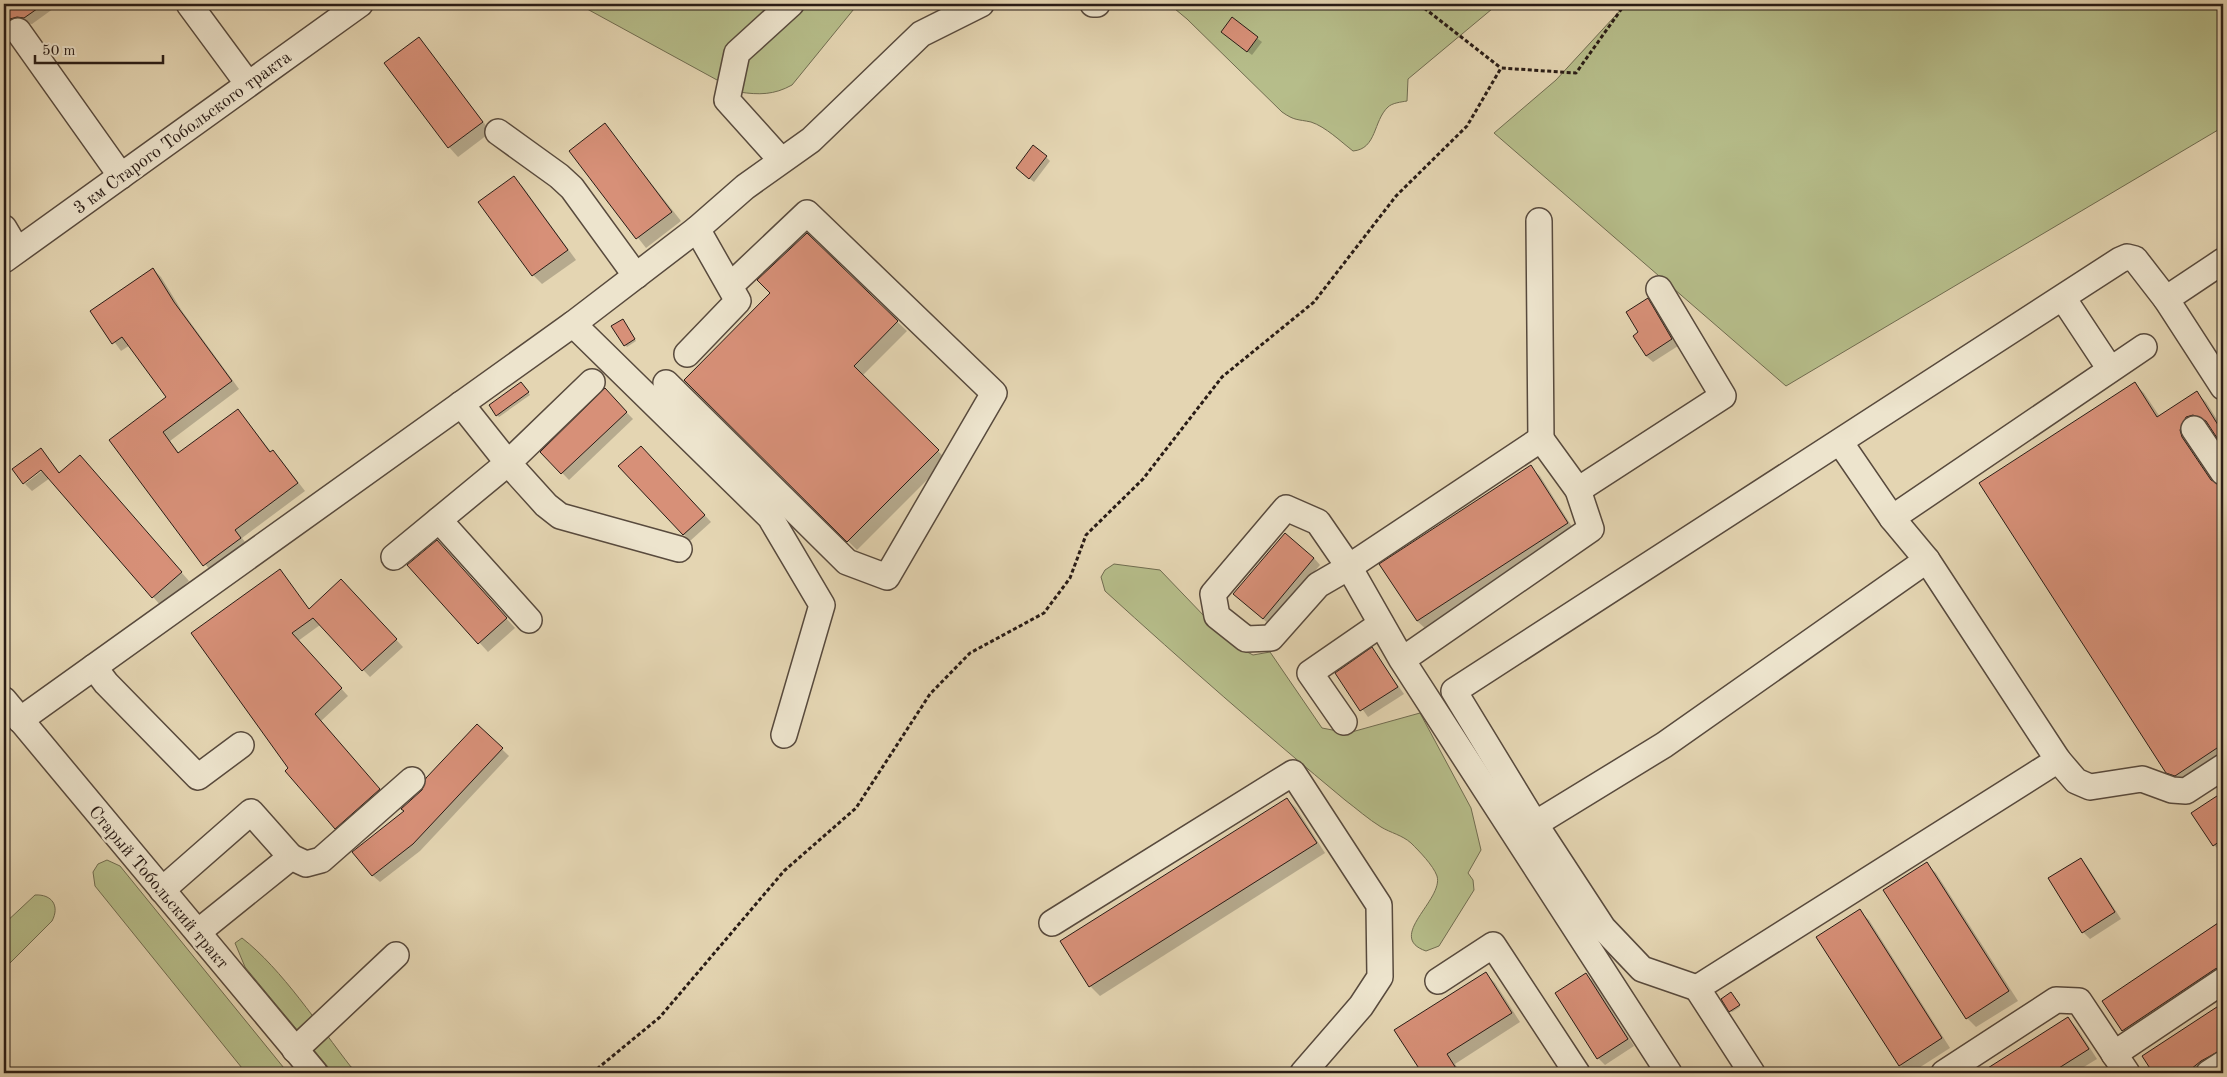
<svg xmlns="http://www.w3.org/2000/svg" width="2227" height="1077" font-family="'Old Standard TT',serif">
	<rect width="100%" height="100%" fill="#e4d5b2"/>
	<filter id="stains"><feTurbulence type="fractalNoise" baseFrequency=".004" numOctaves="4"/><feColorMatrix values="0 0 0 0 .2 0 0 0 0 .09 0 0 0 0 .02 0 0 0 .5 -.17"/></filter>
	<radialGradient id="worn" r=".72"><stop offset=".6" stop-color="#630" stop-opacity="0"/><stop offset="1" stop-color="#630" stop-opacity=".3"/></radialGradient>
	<!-- green -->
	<g fill="#b6bd8a" stroke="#706c50">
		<path d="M578,4H858L792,85C774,95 759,95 739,92Z"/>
		<path d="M1169,4H1498L1408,79L1407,101C1401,102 1392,103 1388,107C1373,121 1377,149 1353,151C1340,141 1326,127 1311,122C1297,119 1295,121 1282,112L1187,19Z"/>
		<polygon points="1626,4 2223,4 2223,127 1786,386 1494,133 1556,80"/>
		<path d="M1114,564L1160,570L1230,643L1253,655L1270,652L1322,728L1348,733L1420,713L1471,808L1481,850L1468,873L1473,880L1474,890L1439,946L1426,951C1385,937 1444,900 1437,876C1433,865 1419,851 1411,843C1402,835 1391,833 1381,827C1368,819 1357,809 1345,800C1263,732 1184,663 1105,591L1101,577L1105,570Z"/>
		<polygon points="107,860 120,866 288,1073 246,1073 95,886 93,872 98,864"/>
		<path d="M35,895C52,894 60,906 52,921L4,969V924Z"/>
		<path d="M242,938C282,969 319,1026 351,1067L365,1073H333L245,967L235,943Z"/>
	</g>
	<!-- shadow -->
	<g fill="#0003">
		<polygon points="4,4 55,4 57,6 32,24 24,23 4,45"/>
		<polygon points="1232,19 1262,42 1252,55 1227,36"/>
		<polygon points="419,38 491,132 458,157 449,147"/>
		<polygon points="605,125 681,221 646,248 570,151"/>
		<polygon points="1046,157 1050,161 1034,182 1022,173"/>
		<polygon points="514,178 523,187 576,260 542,284 533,275"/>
		<polygon points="807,235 907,331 862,376 947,460 857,550 686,380 772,293"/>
		<polygon points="153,269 161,277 182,311 239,389 170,441 180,454 238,410 272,453 281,460 305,491 242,538 248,546 212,573 111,440 168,397 130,345 121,351 92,311"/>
		<polygon points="1648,300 1654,307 1678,346 1653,362 1646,356 1640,332"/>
		<polygon points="624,322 636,341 627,347 625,345"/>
		<polygon points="2135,384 2144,393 2160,417 2197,393 2206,402 2223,429 2223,446 2210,425 2196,426 2188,441 2217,486 2223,487 2223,759 2177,782 2167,772"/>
		<polygon points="523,385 530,395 499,417 497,415"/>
		<polygon points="605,390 633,419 569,480 542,452"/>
		<polygon points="41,450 61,474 80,456 189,581 161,606 50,478 32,491 25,484 47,467"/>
		<polygon points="648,454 711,522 690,541 620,467"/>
		<polygon points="1530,467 1540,476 1576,533 1427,630 1417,621 1381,564"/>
		<polygon points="437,541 515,628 488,652 409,565"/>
		<polygon points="1314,558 1320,565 1270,625 1242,601"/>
		<polygon points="280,571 310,610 348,588 403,647 370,677 320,625 298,641 348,696 321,721 386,797 342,835 290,769"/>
		<polygon points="1372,649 1404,694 1368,717 1337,673"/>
		<polygon points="477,725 509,756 420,851 380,882 372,875 405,812"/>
		<polygon points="2223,793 2223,854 2214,845 2193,813"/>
		<polygon points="1287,799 1296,808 1325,853 1100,996 1090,986 1062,942"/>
		<polygon points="2081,860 2087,866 2121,919 2090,939 2083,932"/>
		<polygon points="1926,864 1936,873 2018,1001 1976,1027 1967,1018"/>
		<polygon points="1859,911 1869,920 1950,1048 1911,1073 1900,1065"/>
		<polygon points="2218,925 2223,930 2223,981 2132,1040 2123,1030 2104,1002"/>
		<polygon points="1485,973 1495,983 1520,1022 1455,1064 1461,1073 1423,1073 1396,1031"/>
		<polygon points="1586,975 1593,981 1634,1046 1605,1065 1598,1058"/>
		<polygon points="1733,995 1740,1007 1732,1012 1730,1011"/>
		<polygon points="2223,1004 2223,1062 2206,1073 2154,1073 2143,1057"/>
		<polygon points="2068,1018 2077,1028 2097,1059 2074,1073 1982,1073"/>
		<polygon points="1241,1069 1246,1073 1234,1073"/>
	</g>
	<!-- building -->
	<g fill="#d79078" stroke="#291c16">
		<polygon points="4,4 44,4 24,18 17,17 10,19 5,25 4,32"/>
		<polygon points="1232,17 1258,37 1247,52 1221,32"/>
		<polygon points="419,37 483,122 448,148 384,63"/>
		<polygon points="605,123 672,212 636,239 569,151"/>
		<polygon points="1033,145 1047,156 1029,179 1016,168"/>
		<polygon points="514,176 568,250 532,276 478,202"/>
		<polygon points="807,233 898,321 854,366 939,450 847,542 684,380 770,293 757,280"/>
		<polygon points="153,268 174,302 232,381 163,432 178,453 238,409 270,452 273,450 298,483 235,530 241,538 203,566 109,440 166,397 122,337 112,344 90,311"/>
		<polygon points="1648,298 1672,339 1646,356 1633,336 1638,332 1626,312"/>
		<polygon points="623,319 635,339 624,346 611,326"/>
		<polygon points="521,382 529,392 496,416 489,405"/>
		<polygon points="2135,382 2157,417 2197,391 2223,433 2223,447 2206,421 2193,415 2186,417 2180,430 2182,437 2211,480 2223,486 2223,744 2175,776 2166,773 1979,483"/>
		<polygon points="605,388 627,412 561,474 540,452"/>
		<polygon points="641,446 705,515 683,535 618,466"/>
		<polygon points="41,448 59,473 80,455 182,572 152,598 41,470 23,484 12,469"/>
		<polygon points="1531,465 1568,523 1417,621 1379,564"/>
		<polygon points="1285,533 1314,558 1263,619 1233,594"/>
		<polygon points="437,540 507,618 478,644 407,565"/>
		<polygon points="280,569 309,609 341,579 397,639 362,671 313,618 292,633 342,688 315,714 380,789 335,829 285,771 288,768 191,633"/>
		<polygon points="1372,647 1398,687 1360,711 1335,673"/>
		<polygon points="477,724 503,748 413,844 372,876 352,852 404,811 401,809 422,790 426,778"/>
		<polygon points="2223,792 2223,839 2213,846 2191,813"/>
		<polygon points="1287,798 1317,843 1089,987 1060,941"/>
		<polygon points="2081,858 2115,912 2082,933 2048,878"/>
		<polygon points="1927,862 2009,991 1966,1019 1883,890"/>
		<polygon points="1860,909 1942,1038 1899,1066 1816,937"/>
		<polygon points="2218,923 2223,930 2223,966 2215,969 2122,1031 2102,1001"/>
		<polygon points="1486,972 1512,1013 1447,1054 1459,1073 1422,1073 1394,1030"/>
		<polygon points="1586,973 1628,1039 1597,1059 1555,993"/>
		<polygon points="1731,992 1740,1005 1729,1012 1721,999"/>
		<polygon points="2223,1003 2223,1049 2201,1061 2186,1073 2153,1073 2142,1056"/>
		<polygon points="2068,1017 2089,1049 2051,1073 1980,1073"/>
	</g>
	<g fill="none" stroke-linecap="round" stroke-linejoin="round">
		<!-- minor casing -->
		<g stroke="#584a3d" stroke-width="28">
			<g id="minor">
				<polyline points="189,4 248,84"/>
				<polyline points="1093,4 1097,4"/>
				<polyline points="18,31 121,176"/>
				<polyline points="498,132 559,176 572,188 636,276"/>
				<polyline points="781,160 727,100 737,53 791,4"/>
				<polyline points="1539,221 1541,439"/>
				<polyline points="4,228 17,250"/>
				<polyline points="697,229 745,187 811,140 921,34 981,4"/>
				<polyline points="4,260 360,4"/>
				<polyline points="2223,261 2166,299 2223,387"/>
				<polyline points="2063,298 2110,369"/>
				<polyline points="573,324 770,517 822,605 784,735"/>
				<polyline points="592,382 508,463 546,505 560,516 679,549"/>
				<polyline points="666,383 847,562 887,577 994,393 807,213 731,285"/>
				<polyline points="2194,429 2223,472"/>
				<polyline points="1578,490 1723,396 1659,289"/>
				<polyline points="1892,518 2144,347"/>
				<polyline points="439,520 529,620"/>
				<polyline points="394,557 508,463 461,404"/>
				<polyline points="1402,660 1349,567 1318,522 1286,508 1213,594 1217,616 1246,639 1271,638 1318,585 1349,567 1541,439 1578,490 1591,529 1402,660 1669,1073"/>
				<polyline points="94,667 106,683 198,777 241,745"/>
				<polyline points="4,700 315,1073"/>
				<polyline points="20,720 573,324 697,229 738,301 687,354"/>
				<polyline points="1344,722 1310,673 1381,624"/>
				<polyline points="2058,760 2076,781 2090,787 2142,779 2172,790 2186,791 2223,767"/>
				<polyline points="1535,824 1664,745 1927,560"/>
				<polyline points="162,890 251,812 291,857"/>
				<polyline points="1052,923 1293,773 1379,905 1380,977 1361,1006 1303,1073"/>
				<polyline points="198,932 291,857 306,864 321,860 412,780"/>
				<polyline points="1438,981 1493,945 1577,1073"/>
				<polyline points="1697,988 1642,969 1603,928 1535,824 1454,691 2120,260 2127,257 2135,259 2166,299"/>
				<polyline points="295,1050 396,955"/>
				<polyline points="2114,1054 2223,981"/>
				<polyline points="1752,1073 1697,988 2058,760 1927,560 1892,518 1840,442"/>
				<polyline points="1944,1073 2056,1000 2079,1001 2127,1073"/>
				<polyline points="2209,1073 2223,1064"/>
			</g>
		</g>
		<!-- path -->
		<g stroke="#291c16" stroke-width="3" stroke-dasharray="4 2.5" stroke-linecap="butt">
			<polyline points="1419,4 1501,68"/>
			<polyline points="592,1073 660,1017 784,871 856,808 930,694 970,653 1044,613 1070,578 1086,535 1143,479 1222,377 1314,302 1396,196 1467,126 1501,68 1576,73 1625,4"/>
		</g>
		<!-- minor -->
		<use href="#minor" stroke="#ede4cd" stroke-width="25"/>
	</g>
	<g text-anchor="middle" stroke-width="4.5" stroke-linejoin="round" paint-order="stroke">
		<!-- street labels -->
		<g font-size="18" fill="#291c16" stroke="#ede4cd">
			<text transform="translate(182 132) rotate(-36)" y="6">3 км Старого Тобольского тракта</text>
			<text transform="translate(159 887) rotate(50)" y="6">Старый Тобольский тракт</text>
		</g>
	</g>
	<!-- margin -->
	<rect width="2227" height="1077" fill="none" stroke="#e4d5b2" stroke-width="20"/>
	<rect x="5" y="5" width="2217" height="1067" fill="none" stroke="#291c16" stroke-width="2.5"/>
	<rect x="10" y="10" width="2207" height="1057" fill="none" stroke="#291c16"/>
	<!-- scale -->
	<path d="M35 55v8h128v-8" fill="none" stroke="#291c16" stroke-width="2.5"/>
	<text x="42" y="55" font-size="15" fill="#291c16" stroke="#ede4cd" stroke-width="4" paint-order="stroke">50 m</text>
	<rect width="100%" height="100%" filter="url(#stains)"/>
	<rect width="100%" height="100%" fill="url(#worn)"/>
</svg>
